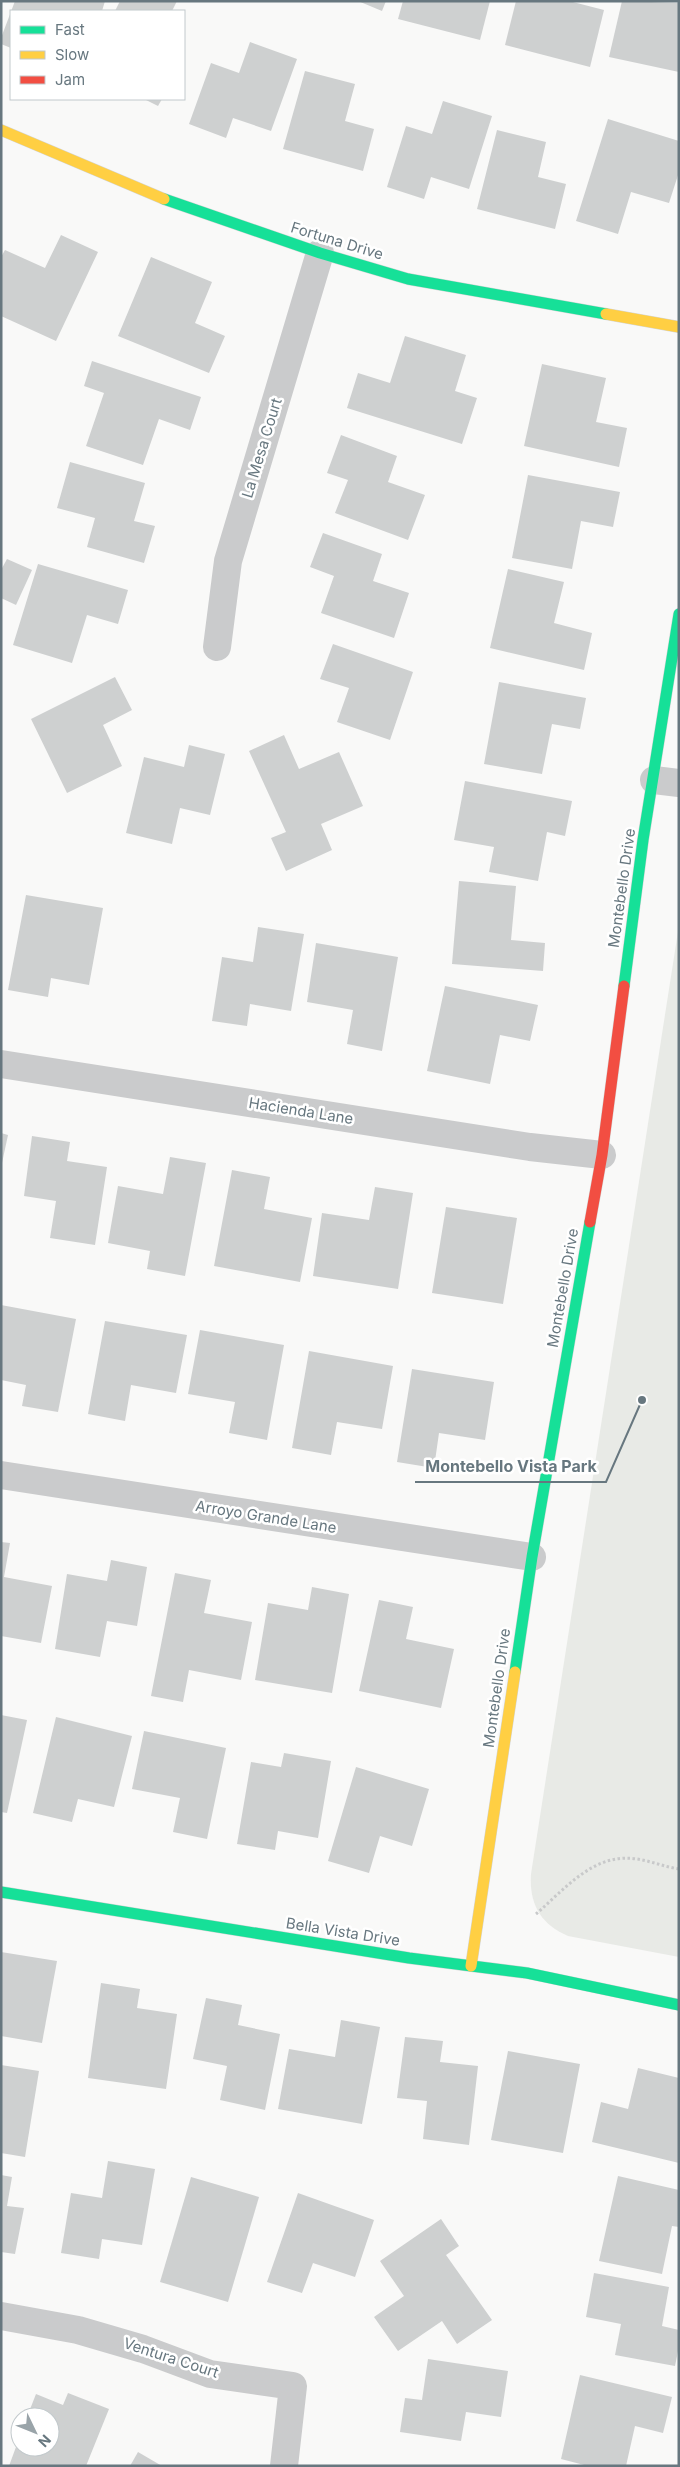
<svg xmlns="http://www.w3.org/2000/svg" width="680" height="2467" font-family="Inter,sans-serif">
	<rect width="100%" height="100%" fill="#f9f9f8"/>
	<!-- green -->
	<path fill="#e8eae6" d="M679,925V1957L568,1936C540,1924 529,1903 531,1874Z"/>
	<!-- building -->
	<g fill="#ced0d0">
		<polygon points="15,1 105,1 102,11 11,11 11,48 1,44 1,38"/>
		<polygon points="120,1 177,1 172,11 115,11"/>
		<polygon points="358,1 386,1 382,11"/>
		<polygon points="403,1 490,1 480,40 398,19"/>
		<polygon points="516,1 569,1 604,10 590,67 505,45"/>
		<polygon points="622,1 679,3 679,72 609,57"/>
		<polygon points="250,42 297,59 271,131 233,118 226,138 189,124 211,63 239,73"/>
		<polygon points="305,71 355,84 345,121 374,129 363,171 283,149"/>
		<polygon points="144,99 162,99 158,106"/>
		<polygon points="443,101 492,116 469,189 431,177 424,199 387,187 406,126 432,134"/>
		<polygon points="608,119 679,141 679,172 669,203 631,192 618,234 576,221"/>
		<polygon points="497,130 546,142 538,177 566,184 555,229 477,209"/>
		<polygon points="61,235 98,252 56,341 1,316 1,257 5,250 45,268"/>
		<polygon points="151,257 212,282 195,323 225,336 209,373 118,336"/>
		<polygon points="405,336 466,355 455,391 477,398 462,444 347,408 358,373 390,383"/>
		<polygon points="92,361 201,397 190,430 159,419 143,465 86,446 104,393 84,386"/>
		<polygon points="542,364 606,378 596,422 627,428 619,467 524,446"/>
		<polygon points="341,435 397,456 388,482 425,495 408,540 335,513 348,480 327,473"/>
		<polygon points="70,462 145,483 134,521 155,526 144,563 87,547 95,518 57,508"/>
		<polygon points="528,475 620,492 613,527 581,521 572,569 512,558"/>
		<polygon points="323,533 382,554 373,581 409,593 394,638 321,613 334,576 310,567"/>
		<polygon points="7,559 32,570 16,605 1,598 1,570"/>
		<polygon points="38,564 128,590 118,624 87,615 72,663 13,645"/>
		<polygon points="508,569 564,582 554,623 592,633 584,670 490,648"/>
		<polygon points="333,644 413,672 390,740 337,722 349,688 320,679"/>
		<polygon points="115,677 132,710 103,725 122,766 67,793 31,719"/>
		<polygon points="499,682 586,698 580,729 552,724 542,774 484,764"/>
		<polygon points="284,735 299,769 339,752 363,806 321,824 332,850 286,871 271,838 286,832 249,751"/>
		<polygon points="189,745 225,754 210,815 180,808 172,844 126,833 144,757 184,767"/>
		<polygon points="465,781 572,801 565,836 547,832 538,881 489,872 494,847 454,840"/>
		<polygon points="459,881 516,886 511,940 545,943 543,971 452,964"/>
		<polygon points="26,895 103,908 89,985 51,978 48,997 8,990"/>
		<polygon points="258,927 304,934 291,1011 250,1004 247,1026 212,1021 222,957 253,962"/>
		<polygon points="316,943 398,957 382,1051 347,1044 353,1010 307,1002"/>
		<polygon points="445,986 538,1005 530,1041 500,1035 490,1084 427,1071"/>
		<polygon points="1,1133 8,1135 2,1163 1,1163"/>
		<polygon points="32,1136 70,1142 67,1161 107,1167 95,1245 50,1238 56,1201 24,1196"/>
		<polygon points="170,1157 206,1163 185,1276 147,1269 150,1251 108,1243 118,1186 163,1194"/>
		<polygon points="232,1170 270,1177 264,1209 312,1218 300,1282 214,1266"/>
		<polygon points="375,1187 413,1193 398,1289 313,1276 322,1213 369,1220"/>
		<polygon points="446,1207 517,1218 503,1304 432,1293"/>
		<polygon points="1,1305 76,1319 58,1412 22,1406 26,1385 1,1380"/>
		<polygon points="105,1321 187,1335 176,1393 131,1385 125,1421 88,1414"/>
		<polygon points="200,1330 284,1345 267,1440 229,1433 235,1402 188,1394"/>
		<polygon points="309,1351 393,1366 382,1429 337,1422 331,1455 292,1448"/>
		<polygon points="412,1369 494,1382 485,1440 439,1433 434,1468 397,1462"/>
		<polygon points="1,1542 10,1543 4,1577 52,1586 41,1643 1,1636"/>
		<polygon points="111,1560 147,1567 137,1626 107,1621 100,1657 55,1649 67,1574 107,1581"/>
		<polygon points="175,1573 211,1580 204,1613 252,1622 241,1680 189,1670 183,1702 151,1696"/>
		<polygon points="312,1587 349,1594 332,1693 255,1680 268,1603 308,1610"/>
		<polygon points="379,1600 413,1607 406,1639 454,1649 441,1708 359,1691"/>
		<polygon points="1,1715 27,1720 7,1813 1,1812"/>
		<polygon points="56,1717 132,1736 114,1807 78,1799 72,1822 33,1813"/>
		<polygon points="144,1731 226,1748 207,1839 173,1832 180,1798 132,1789"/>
		<polygon points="284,1753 331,1761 318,1838 278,1831 275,1850 237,1844 251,1762 281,1767"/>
		<polygon points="356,1767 429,1789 412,1846 380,1836 369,1873 328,1861"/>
		<polygon points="1,1952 57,1961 42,2043 1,2036"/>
		<polygon points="101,1983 140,1989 137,2008 177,2014 166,2089 88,2078"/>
		<polygon points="206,1998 242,2005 238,2025 280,2034 265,2110 220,2100 227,2066 193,2059"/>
		<polygon points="341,2020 380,2027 362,2124 278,2109 289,2049 335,2057"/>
		<polygon points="405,2037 443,2041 440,2062 478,2066 469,2145 423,2139 427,2101 397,2098"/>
		<polygon points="508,2051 580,2064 563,2153 491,2140"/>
		<polygon points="1,2065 39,2071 25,2157 1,2153"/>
		<polygon points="638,2068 679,2078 679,2163 592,2142 601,2102 628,2109"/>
		<polygon points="108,2161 155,2169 142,2245 102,2239 99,2259 61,2253 71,2193 102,2198"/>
		<polygon points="1,2175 12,2177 7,2206 24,2208 15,2254 1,2252"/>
		<polygon points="618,2176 679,2190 679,2227 672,2226 662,2274 599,2261"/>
		<polygon points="191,2177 259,2197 228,2302 160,2282"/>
		<polygon points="298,2193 374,2220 355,2277 313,2263 302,2293 267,2282"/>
		<polygon points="441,2219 459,2246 446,2255 492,2320 457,2344 442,2321 398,2351 374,2317 404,2296 380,2261"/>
		<polygon points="594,2273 669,2287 662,2326 679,2330 679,2346 675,2366 615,2355 621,2324 586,2317"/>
		<polygon points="428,2359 508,2371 501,2417 466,2412 461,2441 400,2432 405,2398 422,2400"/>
		<polygon points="580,2375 672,2397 663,2433 635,2426 626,2466 588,2466 561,2459"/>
		<polygon points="68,2393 109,2409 86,2466 9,2466 20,2436 20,2447 50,2447 50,2417 27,2417 36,2394 63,2405"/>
		<polygon points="138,2452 162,2466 130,2466"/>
	</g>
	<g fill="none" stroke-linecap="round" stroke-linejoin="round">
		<!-- fast casing -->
		<g stroke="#d4d5d5" stroke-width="12">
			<g id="fast">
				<polyline points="164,199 320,253 408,279 606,314"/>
				<polyline points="624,986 643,840 679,614"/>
				<polyline points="515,1672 532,1557 590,1222"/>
				<polyline points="1,1892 409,1958 527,1973 679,2005"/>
			</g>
		</g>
		<!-- slow casing -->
		<g stroke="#d4d5d5" stroke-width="12">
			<g id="slow">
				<polyline points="1,130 164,199"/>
				<polyline points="606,314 679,327"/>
				<polyline points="471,1966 515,1672"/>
			</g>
		</g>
		<!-- jam casing -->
		<g stroke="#d4d5d5" stroke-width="12">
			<polyline id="jam" points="590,1222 602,1155 624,986"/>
		</g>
		<!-- path -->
		<path stroke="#c8c9ca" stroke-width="3" stroke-dasharray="2.5 2.5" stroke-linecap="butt" d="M536,1914C565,1889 594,1852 637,1859C651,1861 665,1867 679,1869"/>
		<!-- street -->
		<g stroke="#cacbcc" stroke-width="28">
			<polyline points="217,647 228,561 320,253"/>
			<polyline points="654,780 679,783"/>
			<polyline points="1,1064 530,1147 602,1155"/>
			<polyline points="1,1475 532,1557"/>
			<polyline points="1,2316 78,2330 143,2349 210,2374 293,2386 284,2466"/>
		</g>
		<!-- fast -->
		<use href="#fast" stroke="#16e098" stroke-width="11"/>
		<!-- slow -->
		<use href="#slow" stroke="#ffcf43" stroke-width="11"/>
		<!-- jam -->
		<use href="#jam" stroke="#f24e42" stroke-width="11"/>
	</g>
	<g text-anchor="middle" stroke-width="5" stroke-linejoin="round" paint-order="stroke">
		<!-- street labels -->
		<g font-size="15" fill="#67777f" stroke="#fff">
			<text transform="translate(337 241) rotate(17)" y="5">Fortuna Drive</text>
			<text transform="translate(262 448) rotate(-73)" y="5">La Mesa Court</text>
			<text transform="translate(622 888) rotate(-82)" y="5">Montebello Drive</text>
			<text transform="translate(301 1111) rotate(9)" y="5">Hacienda Lane</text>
			<text transform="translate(563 1288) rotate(-80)" y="5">Montebello Drive</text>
			<text transform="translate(266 1517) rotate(9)" y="5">Arroyo Grande Lane</text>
			<text transform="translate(497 1688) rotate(-82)" y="5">Montebello Drive</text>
			<text transform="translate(343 1932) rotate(9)" y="5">Bella Vista Drive</text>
			<text transform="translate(171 2358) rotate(18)" y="5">Ventura Court</text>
		</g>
	</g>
	<!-- callouts -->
	<path fill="none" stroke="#67777f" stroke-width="2" d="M642 1400L606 1482H415"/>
	<circle fill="#67777f" stroke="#fff" stroke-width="2" cx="642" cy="1400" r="5"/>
	<g font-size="16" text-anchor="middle" font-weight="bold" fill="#67777f" stroke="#fff" stroke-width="5" stroke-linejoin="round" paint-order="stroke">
		<text x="511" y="1472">Montebello Vista Park</text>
	</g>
	<!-- border -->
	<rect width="680" height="2467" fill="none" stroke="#67777f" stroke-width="5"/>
	<!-- legend -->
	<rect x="10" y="10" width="175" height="90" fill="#ffffff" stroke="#c2c9cc"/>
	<rect x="20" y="26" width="25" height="8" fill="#16e098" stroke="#c2c9cc"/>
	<text x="55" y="35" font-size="15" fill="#67777f">Fast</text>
	<rect x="20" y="51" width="25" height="8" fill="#ffcf43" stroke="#c2c9cc"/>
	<text x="55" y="60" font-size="15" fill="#67777f">Slow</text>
	<rect x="20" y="76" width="25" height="8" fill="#f24e42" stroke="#c2c9cc"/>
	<text x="55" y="85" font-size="15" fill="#67777f">Jam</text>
	<!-- north arrow -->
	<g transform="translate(35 2432) rotate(133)"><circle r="24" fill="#ffffff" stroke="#c2c9cc"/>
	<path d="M0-4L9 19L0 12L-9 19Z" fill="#9aa4a9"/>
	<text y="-8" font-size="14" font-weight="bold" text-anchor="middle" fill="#67777f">N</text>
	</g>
</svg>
